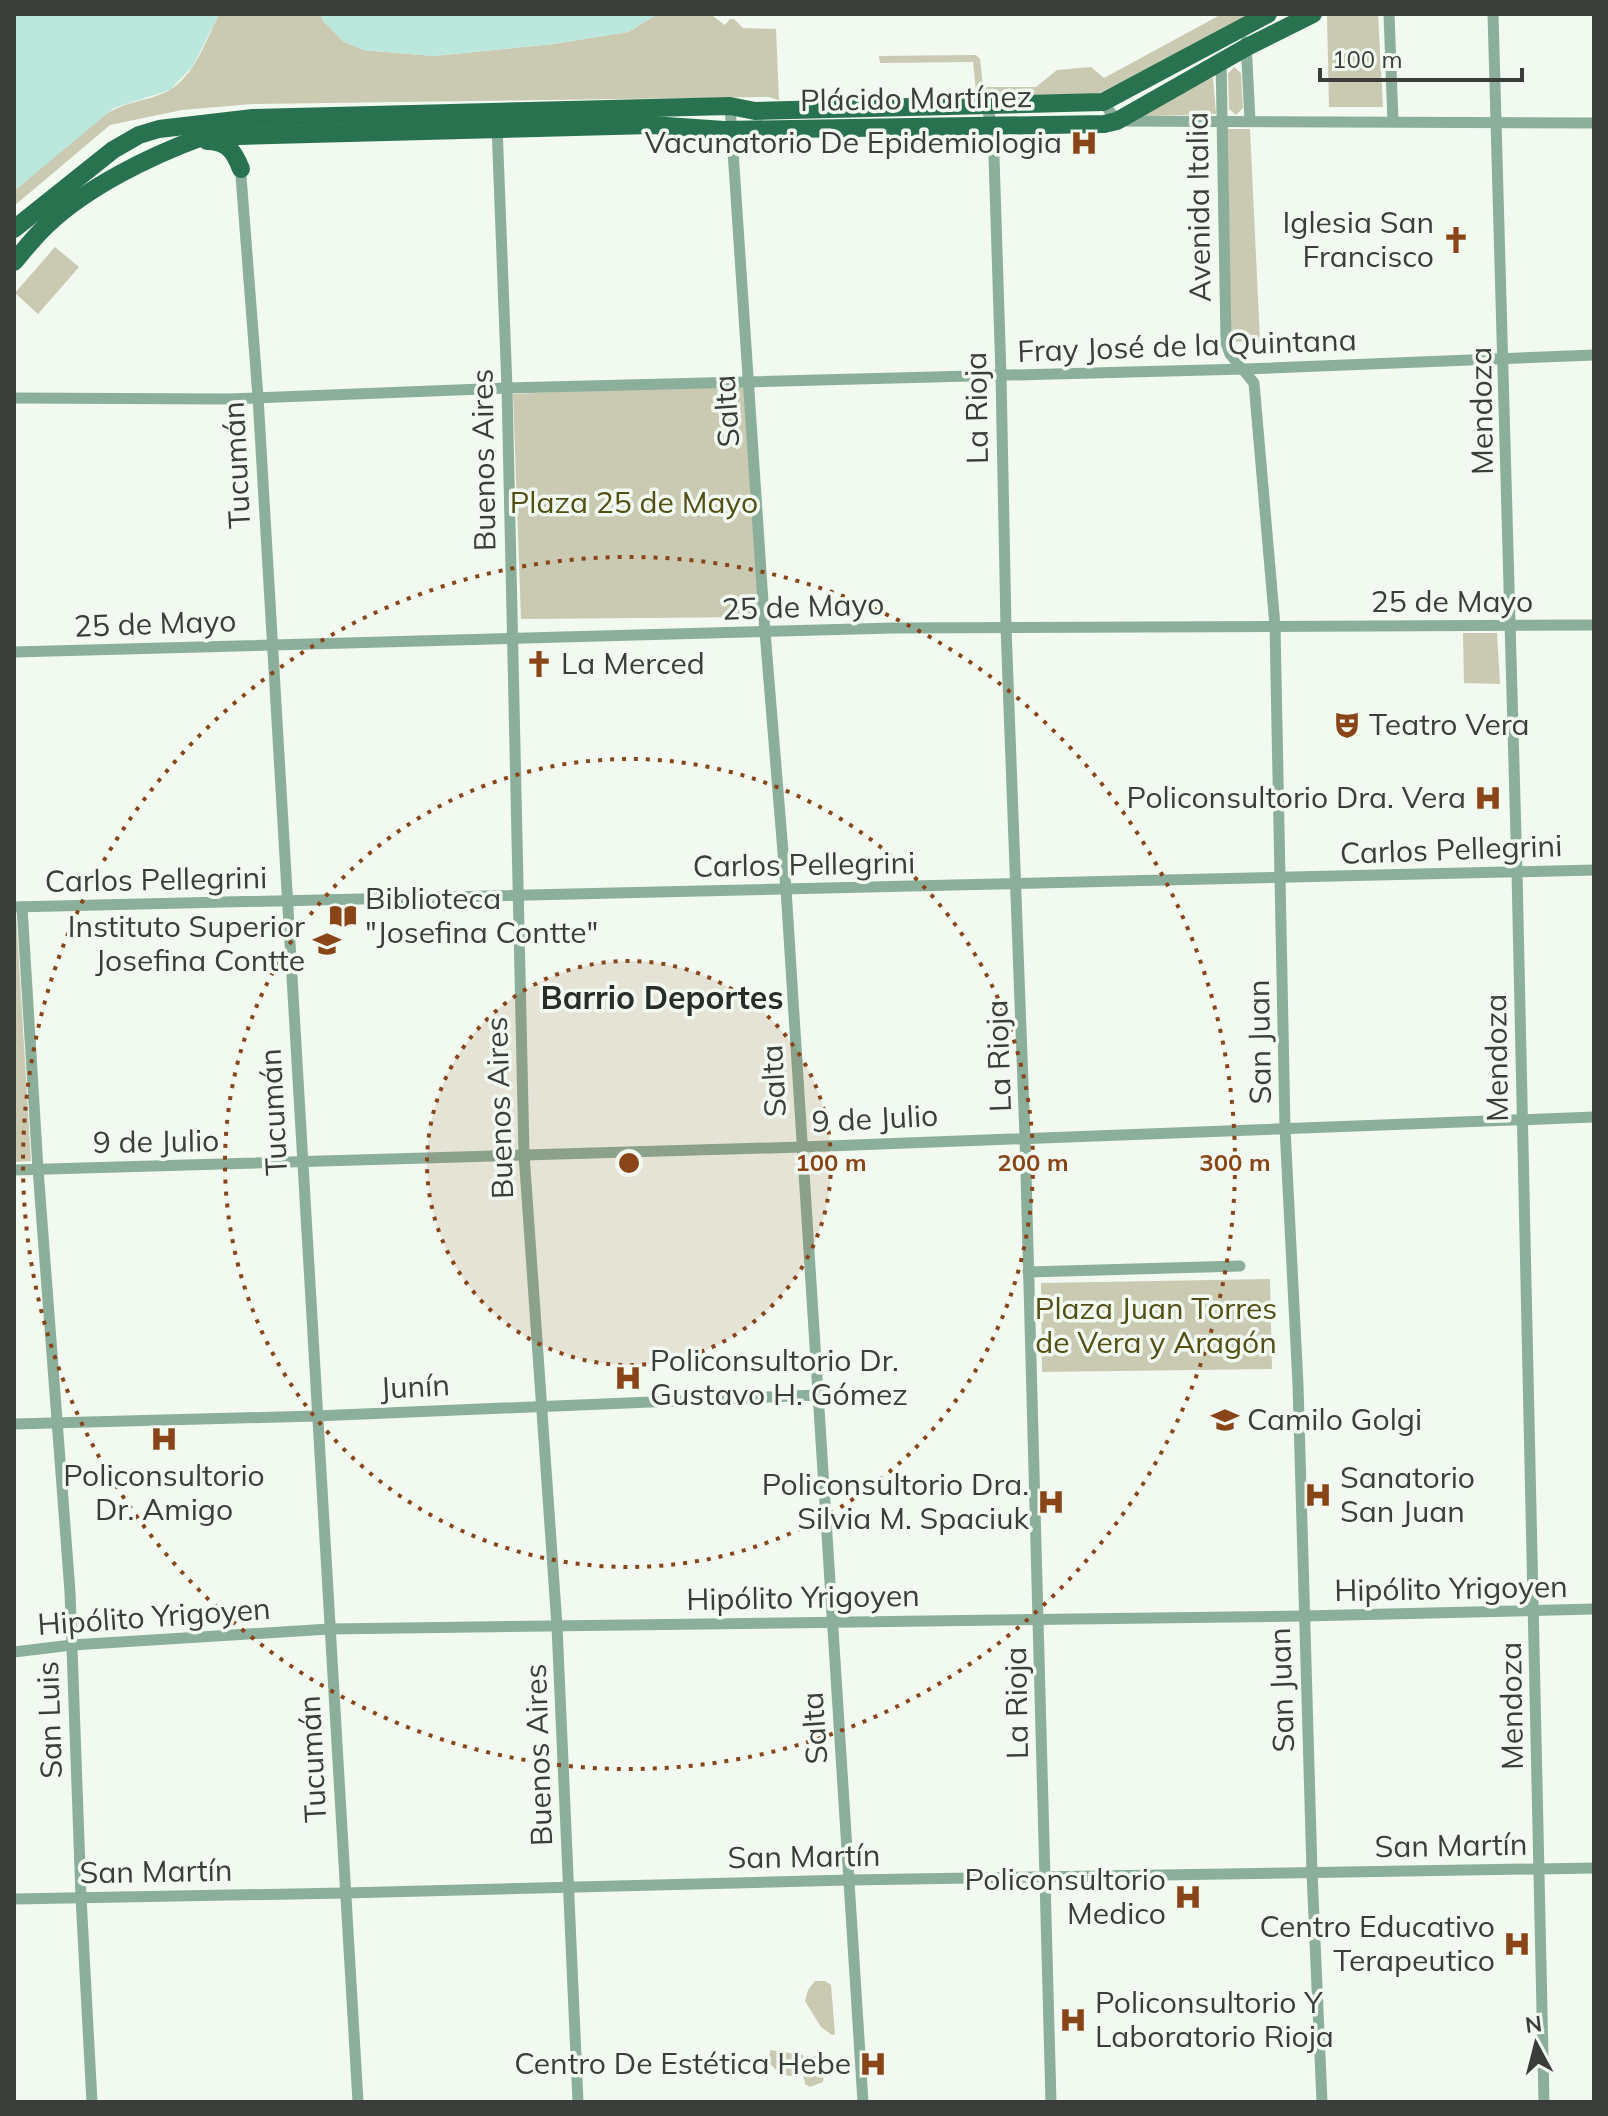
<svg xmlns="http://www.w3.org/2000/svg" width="1608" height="2116" font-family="Mulish,sans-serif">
	<rect width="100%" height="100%" fill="#f2f9f1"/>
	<!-- green -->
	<g fill="#cac9b2">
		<path d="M219,14H321L324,21L343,41L363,50L434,56L553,44L628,32L658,14H710L725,25L730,19H734L743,28L776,29L779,100L768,97L252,104L182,110L110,125L14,206V191L99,119C124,100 144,103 168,91C195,76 206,40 219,14Z"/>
		<polygon points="1222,14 1252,14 1092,97 982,96 976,91 973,62 880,63 879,56 976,55 980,59 983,87 1036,87 1057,70 1091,67 1104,78"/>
		<polygon points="1331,14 1378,14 1383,107 1329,107 1327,16"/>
		<polygon points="1234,67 1241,73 1243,108 1236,115 1229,109 1228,74"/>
		<polygon points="1213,78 1216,114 1145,116 1144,111 1206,79"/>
		<polygon points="1225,129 1250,129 1260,341 1230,342"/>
		<polygon points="55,247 79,267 38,314 15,293"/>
		<polygon points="745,384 760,617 521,619 513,394"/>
		<polygon points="1463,633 1497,633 1500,684 1464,683"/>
		<polygon points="14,913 16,913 31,1161 14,1162"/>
		<polygon points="1270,1279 1272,1369 1042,1372 1041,1283"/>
		<polygon points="815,1981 825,1981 831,1985 835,2034 832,2035 821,2027 805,2001 808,1990"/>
		<path d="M770,2050L803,2055L805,2064L810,2057L818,2055L825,2065L823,2082L810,2087L805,2084L803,2074C788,2079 778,2074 769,2062Z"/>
	</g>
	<!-- water -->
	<g fill="#bce7dc">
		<polygon points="14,14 219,14 193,66 170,90 114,108 14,191"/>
		<polygon points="321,14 658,14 628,32 553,44 434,56 363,50 343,41 323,21"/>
	</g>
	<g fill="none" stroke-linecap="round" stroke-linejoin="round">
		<!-- street -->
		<g stroke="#8baf9a" stroke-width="11">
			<polyline points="1389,14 1393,122"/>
			<polyline points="1493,14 1517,872 1544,2102"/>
			<polyline points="1246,42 1250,121"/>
			<polyline points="1221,58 1226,343 1230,354 1254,383 1275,626 1285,1128 1298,1385 1312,1872 1322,2102"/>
			<polyline points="1103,102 1117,121 1594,123"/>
			<polyline points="985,105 993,125 1001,376 1006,627 1025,1137 1051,2102"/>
			<polyline points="730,106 765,632 786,889 863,2102"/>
			<polyline points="497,125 507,388 524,1154 557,1626 578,2102"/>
			<polyline points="240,163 258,397 358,2102"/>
			<polyline points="14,398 229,399 507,388 1245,369 1594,355"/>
			<polyline points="14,652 893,628 1594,625"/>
			<polyline points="14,907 1594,870"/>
			<polyline points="22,907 38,1169 70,1592 81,1897 92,2102"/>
			<polyline points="14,1170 802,1147 1594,1117"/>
			<polyline points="1028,1272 1240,1266"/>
			<polyline points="14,1424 316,1416 817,1395"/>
			<polyline points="14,1652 72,1645 329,1629 1304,1616 1594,1609"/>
			<polyline points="14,1899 345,1893 849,1880 1594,1868"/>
		</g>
		<!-- primary -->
		<g stroke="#29724f" stroke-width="18">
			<path d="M207,141C227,141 234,151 241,169"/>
			<polyline points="14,229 113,150 139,135 159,129 253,118 730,106 755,111 1103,102 1268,14"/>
			<path d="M14,262C25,249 35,236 47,225C87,187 150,156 202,137L652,125L724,130L1104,124L1117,121L1247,47L1313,14"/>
		</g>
	</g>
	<!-- distance rings -->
	<circle cx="629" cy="1163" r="202" fill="#894518" fill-opacity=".12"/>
	<g fill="none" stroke="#894518" stroke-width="4" stroke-dasharray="4 8">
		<circle cx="629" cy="1163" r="202"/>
		<circle cx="629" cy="1163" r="404"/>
		<circle cx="629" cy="1163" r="606"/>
	</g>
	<!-- icons -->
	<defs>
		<g id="hospital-bare" transform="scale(2.16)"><path d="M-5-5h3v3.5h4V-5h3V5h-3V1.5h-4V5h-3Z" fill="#894518" stroke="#f2f9f1" stroke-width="2.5" paint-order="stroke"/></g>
		<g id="church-bare" transform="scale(2.16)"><path d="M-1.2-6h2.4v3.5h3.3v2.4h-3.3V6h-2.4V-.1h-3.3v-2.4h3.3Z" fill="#894518" stroke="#f2f9f1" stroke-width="2.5" paint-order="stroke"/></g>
		<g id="theatre-bare" transform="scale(2.16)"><path d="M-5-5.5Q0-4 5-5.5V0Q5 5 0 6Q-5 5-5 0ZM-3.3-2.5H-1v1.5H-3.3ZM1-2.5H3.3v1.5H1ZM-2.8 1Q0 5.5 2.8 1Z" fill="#894518" stroke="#f2f9f1" stroke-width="2.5" paint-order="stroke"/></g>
		<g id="library-bare" transform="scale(2.16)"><path d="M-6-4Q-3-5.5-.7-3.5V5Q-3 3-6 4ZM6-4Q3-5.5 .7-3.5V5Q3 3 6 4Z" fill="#894518" stroke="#f2f9f1" stroke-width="2.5" paint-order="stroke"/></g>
		<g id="university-bare" transform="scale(2.16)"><path d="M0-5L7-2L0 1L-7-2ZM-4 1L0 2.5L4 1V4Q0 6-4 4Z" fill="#894518" stroke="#f2f9f1" stroke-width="2.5" paint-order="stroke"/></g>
	</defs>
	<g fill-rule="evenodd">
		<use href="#hospital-bare" x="1084" y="143"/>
		<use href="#church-bare" x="1456" y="240"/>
		<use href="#church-bare" x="539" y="664"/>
		<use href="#theatre-bare" x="1347" y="725"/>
		<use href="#hospital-bare" x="1488" y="798"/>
		<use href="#library-bare" x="343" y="916"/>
		<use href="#university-bare" x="327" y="944"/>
		<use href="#hospital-bare" x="628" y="1378"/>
		<use href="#university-bare" x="1225" y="1420"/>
		<use href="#hospital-bare" x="164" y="1439"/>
		<use href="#hospital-bare" x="1318" y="1495"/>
		<use href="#hospital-bare" x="1051" y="1502"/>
		<use href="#hospital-bare" x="1188" y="1897"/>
		<use href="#hospital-bare" x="1517" y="1944"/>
		<use href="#hospital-bare" x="1073" y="2020"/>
		<use href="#hospital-bare" x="873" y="2064"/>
	</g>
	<g text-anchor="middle" stroke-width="7" stroke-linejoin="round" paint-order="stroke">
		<!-- street labels -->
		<g font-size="30" fill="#3b3d3a" stroke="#f2f9f1">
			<text transform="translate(916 99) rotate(-1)" y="10">Plácido Martínez</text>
			<text transform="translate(1199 207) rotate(-91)" y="10">Avenida Italia</text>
			<text transform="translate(1187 346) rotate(-2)" y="10">Fray José de la Quintana</text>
			<text transform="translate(977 408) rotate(-91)" y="10">La Rioja</text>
			<text transform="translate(727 411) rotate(-94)" y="10">Salta</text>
			<text transform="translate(1482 411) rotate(-91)" y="10">Mendoza</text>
			<text transform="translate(484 460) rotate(-91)" y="10">Buenos Aires</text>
			<text transform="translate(237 465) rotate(-93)" y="10">Tucumán</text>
			<text x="1452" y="612">25 de Mayo</text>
			<text transform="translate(803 607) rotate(-2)" y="10">25 de Mayo</text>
			<text transform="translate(155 624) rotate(-2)" y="10">25 de Mayo</text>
			<text transform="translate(1451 850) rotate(-2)" y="10">Carlos Pellegrini</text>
			<text transform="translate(804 865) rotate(-1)" y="10">Carlos Pellegrini</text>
			<text transform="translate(156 880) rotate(-1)" y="10">Carlos Pellegrini</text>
			<text transform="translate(1260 1042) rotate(-91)" y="10">San Juan</text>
			<text transform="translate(999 1056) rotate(-92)" y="10">La Rioja</text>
			<text transform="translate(1497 1058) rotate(-91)" y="10">Mendoza</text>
			<text transform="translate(774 1081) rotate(-93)" y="10">Salta</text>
			<text transform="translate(500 1108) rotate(-92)" y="10">Buenos Aires</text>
			<text transform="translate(274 1112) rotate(-93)" y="10">Tucumán</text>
			<text transform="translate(875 1119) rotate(-3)" y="10">9 de Julio</text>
			<text transform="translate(156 1142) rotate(-1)" y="10">9 de Julio</text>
			<text transform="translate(415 1387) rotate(-3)" y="10">Junín</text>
			<text transform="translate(1451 1589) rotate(-1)" y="10">Hipólito Yrigoyen</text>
			<text transform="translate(803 1598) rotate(-1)" y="10">Hipólito Yrigoyen</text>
			<text transform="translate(154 1617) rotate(-4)" y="10">Hipólito Yrigoyen</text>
			<text transform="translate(1282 1690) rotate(-92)" y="10">San Juan</text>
			<text transform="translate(1017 1703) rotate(-91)" y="10">La Rioja</text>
			<text transform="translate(1512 1706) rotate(-91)" y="10">Mendoza</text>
			<text transform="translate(50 1720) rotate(-92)" y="10">San Luis</text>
			<text transform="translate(815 1728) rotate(-94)" y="10">Salta</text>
			<text transform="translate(539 1755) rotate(-92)" y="10">Buenos Aires</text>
			<text transform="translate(313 1759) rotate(-93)" y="10">Tucumán</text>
			<text transform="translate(1451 1846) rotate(-1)" y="10">San Martín</text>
			<text transform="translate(804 1857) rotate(-1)" y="10">San Martín</text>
			<text transform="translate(156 1872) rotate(-1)" y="10">San Martín</text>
		</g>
		<!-- poi labels -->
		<g font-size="30" fill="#3b3d3a" stroke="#f2f9f1" text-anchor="end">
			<text x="1062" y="153">Vacunatorio De Epidemiologia</text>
			<text x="1434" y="233">Iglesia San<tspan x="1434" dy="34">Francisco</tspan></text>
			<text x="561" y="674" text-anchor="start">La Merced</text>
			<text x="1369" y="735" text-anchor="start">Teatro Vera</text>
			<text x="1466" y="808">Policonsultorio Dra. Vera</text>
			<text x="365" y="909" text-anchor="start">Biblioteca<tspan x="365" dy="34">"Josefina Contte"</tspan></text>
			<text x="305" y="937">Instituto Superior<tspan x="305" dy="34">Josefina Contte</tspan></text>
			<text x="650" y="1371" text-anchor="start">Policonsultorio Dr.<tspan x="650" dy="34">Gustavo H. Gómez</tspan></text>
			<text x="1247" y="1430" text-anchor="start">Camilo Golgi</text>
			<text x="164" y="1486" text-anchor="middle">Policonsultorio<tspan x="164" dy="34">Dr. Amigo</tspan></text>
			<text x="1340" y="1488" text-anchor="start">Sanatorio<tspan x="1340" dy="34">San Juan</tspan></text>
			<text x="1029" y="1495">Policonsultorio Dra.<tspan x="1029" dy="34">Silvia M. Spaciuk</tspan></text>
			<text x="1166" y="1890">Policonsultorio<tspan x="1166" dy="34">Medico</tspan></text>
			<text x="1495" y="1937">Centro Educativo<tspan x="1495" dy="34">Terapeutico</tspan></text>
			<text x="1095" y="2013" text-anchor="start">Policonsultorio Y<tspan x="1095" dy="34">Laboratorio Rioja</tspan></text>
			<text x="851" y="2074">Centro De Estética Hebe</text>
		</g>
		<!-- park labels -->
		<g font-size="30" fill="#534f14" stroke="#f2f9f1">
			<text x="634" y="513">Plaza 25 de Mayo</text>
			<text x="1156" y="1319">Plaza Juan Torres<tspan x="1156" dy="34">de Vera y Aragón</tspan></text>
		</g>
		<!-- neighbourhood labels -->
		<g font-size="32" font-weight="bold" fill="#282d27" stroke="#f2f9f1">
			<text x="662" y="1009">Barrio Deportes</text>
		</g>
	</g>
	<circle cx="629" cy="1163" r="12" fill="#894518" stroke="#f2f9f1" stroke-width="4"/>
	<g font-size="24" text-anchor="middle" font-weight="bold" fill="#894518" stroke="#f2f9f1" stroke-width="7" stroke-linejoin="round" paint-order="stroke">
		<text x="831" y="1171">100 m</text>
		<text x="1033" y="1171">200 m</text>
		<text x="1235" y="1171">300 m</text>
	</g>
	<!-- border -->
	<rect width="1608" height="2116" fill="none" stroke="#3b3d3a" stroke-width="32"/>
	<!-- north arrow -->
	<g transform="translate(1536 2044) rotate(353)" stroke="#f2f9f1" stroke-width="6" paint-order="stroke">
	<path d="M0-6L14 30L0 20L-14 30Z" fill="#3b3d3a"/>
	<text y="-12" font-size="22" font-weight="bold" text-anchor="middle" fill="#3b3d3a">N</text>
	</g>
	<!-- scale -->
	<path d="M1320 68v12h202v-12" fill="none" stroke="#3b3d3a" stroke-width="4"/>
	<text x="1332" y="68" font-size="24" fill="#3b3d3a" stroke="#f2f9f1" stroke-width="6" paint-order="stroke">100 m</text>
</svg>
